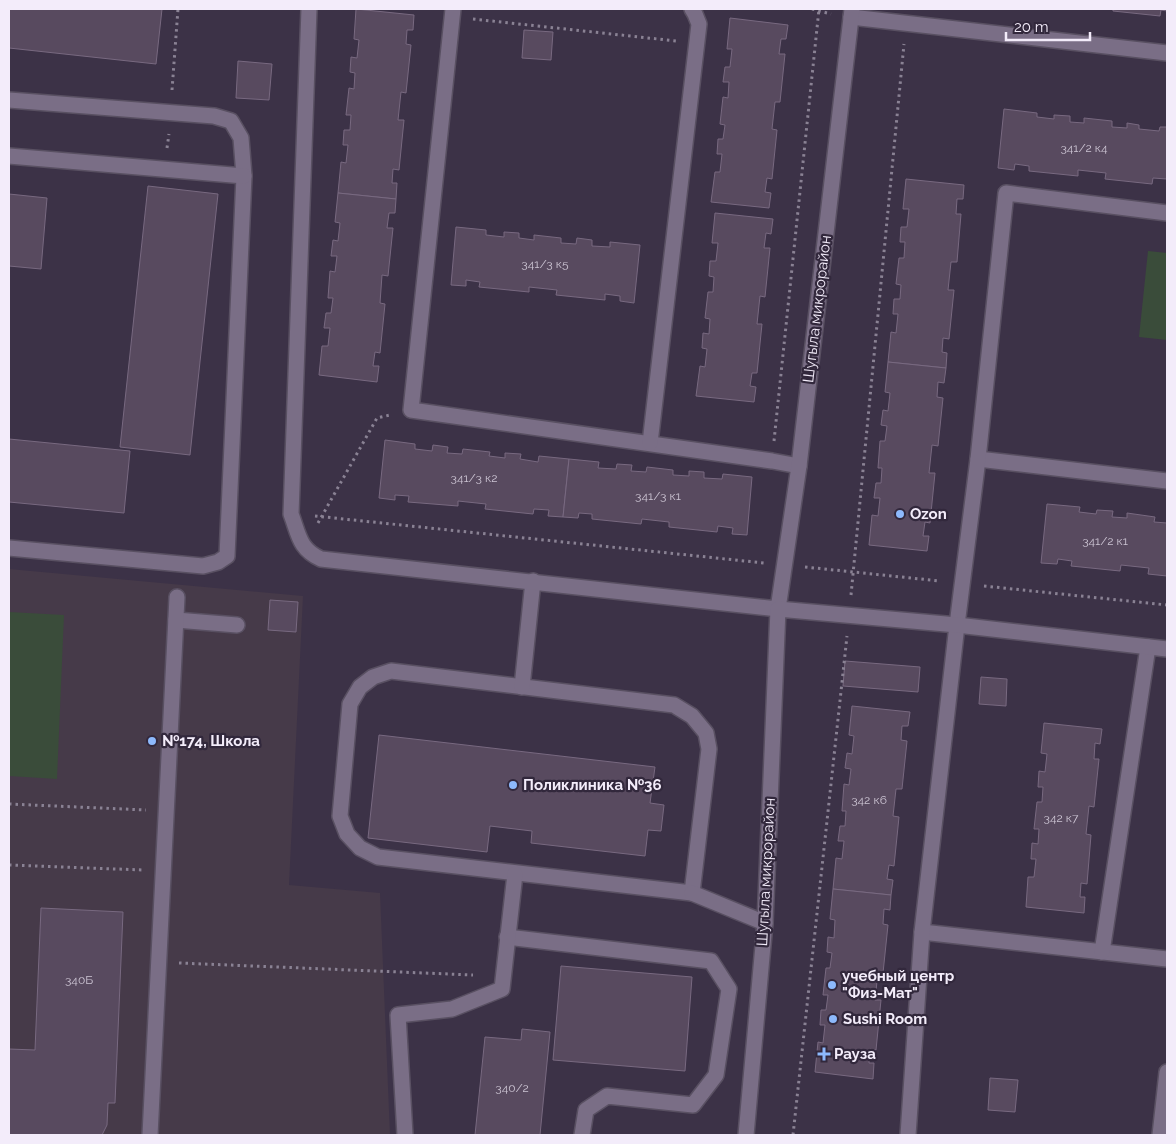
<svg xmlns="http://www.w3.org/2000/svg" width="1176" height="1144" font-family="Raleway,sans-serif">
	<rect width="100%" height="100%" fill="#3c3247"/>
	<!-- education -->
	<polygon fill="#463a49" points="9,569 303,596 289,885 380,893 390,1135 9,1135"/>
	<!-- green -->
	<g fill="#3a4c3a">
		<polygon points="1148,251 1167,253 1167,340 1139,337"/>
		<polygon points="9,612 64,615 57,779 9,776"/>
	</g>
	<!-- building -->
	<g fill="#584a5f" stroke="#786980">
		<polygon points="9,9 162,9 156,64 9,48"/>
		<polygon points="356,9 414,15 413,30 407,30 406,44 411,45 406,93 401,92 398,120 404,120 399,170 393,169 392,183 397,183 396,199 338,193 341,162 346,163 348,145 343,145 344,130 350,130 351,115 346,115 349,88 354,89 355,73 350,72 351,57 357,58 359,40 354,39"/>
		<polygon points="1113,9 1167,9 1167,11 1161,10 1160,16 1113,11"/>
		<polygon points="730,18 788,25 786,39 781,39 779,54 785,54 780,102 775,102 772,129 777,130 772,179 767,178 765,192 771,193 769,208 711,202 715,172 720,172 722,154 717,154 718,139 723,139 725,125 720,124 723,97 728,98 729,82 723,82 725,67 730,67 732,49 727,49"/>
		<polygon points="524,30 553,32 551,60 522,58"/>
		<polygon points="238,61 272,64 269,100 236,98"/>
		<polygon points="1004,109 1037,113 1037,117 1054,119 1054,115 1070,116 1070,122 1084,123 1084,118 1112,121 1112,127 1127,128 1127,123 1139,125 1139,129 1159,131 1160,127 1167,127 1167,179 1153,178 1152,184 1105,179 1106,173 1078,170 1078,176 1029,171 1029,166 1015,164 1014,170 998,168"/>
		<polygon points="906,179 964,185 963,199 957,199 956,214 961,214 957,262 951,262 948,290 954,290 949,339 943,338 942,352 947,353 946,368 888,362 891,332 896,333 898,314 893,314 894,299 900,299 901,285 896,284 899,258 904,258 905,242 900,242 901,227 907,227 909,209 903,209"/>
		<polygon points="148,186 218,194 190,455 120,447"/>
		<polygon points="338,193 396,199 395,213 389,213 387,228 393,228 388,276 382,275 380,303 385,304 380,353 375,352 373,366 379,366 377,382 319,375 322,346 328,346 330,328 324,328 326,313 331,313 333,298 328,298 330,271 335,272 337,256 331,256 333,240 338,241 340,223 335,222"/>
		<polygon points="9,194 47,198 41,269 9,266"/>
		<polygon points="715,213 773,219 771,234 766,233 764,248 770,248 765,297 760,296 757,324 762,324 757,373 752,373 750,386 756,387 754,402 696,396 700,366 705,367 707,349 702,348 703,333 709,334 710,319 705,318 708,292 713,292 714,277 709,276 710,261 716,261 718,243 712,243"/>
		<polygon points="456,227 486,230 486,235 504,237 504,232 519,233 519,238 534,240 534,235 561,238 561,243 576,244 577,238 592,240 592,246 610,247 610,242 640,245 634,303 620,301 620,296 605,294 605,300 556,295 557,290 529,287 529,292 479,287 480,282 466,280 466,286 451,285"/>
		<polygon points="888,362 946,368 944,383 938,382 937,397 943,398 938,446 932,445 929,473 935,473 930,523 925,522 923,536 929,536 927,551 869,545 872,515 878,516 880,498 874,498 876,483 881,483 882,468 878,468 880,441 885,441 887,426 881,425 883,410 888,411 890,393 885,392"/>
		<polygon points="9,439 130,451 124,513 9,502"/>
		<polygon points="385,440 415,444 415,449 432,451 433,445 448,447 447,453 462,454 463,449 490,452 489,456 505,458 505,453 521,454 520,459 538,462 539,456 569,459 563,517 548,516 549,510 534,509 533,514 485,509 486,504 458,501 458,506 408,502 409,496 395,495 395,500 379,498"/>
		<polygon points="569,459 599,462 598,468 616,469 617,464 632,465 631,471 646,472 647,467 673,470 673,475 689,476 689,471 704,472 704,478 722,479 723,474 752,477 747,535 732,534 733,528 718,526 717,532 669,527 669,522 642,519 641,524 592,519 592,514 579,513 578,518 563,517"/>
		<polygon points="1047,504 1080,507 1079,512 1096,514 1097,510 1113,511 1112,517 1127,518 1127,513 1155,517 1154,522 1167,523 1167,576 1148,574 1149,568 1121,565 1120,571 1071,566 1072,561 1058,559 1057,564 1041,563"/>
		<polygon points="270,600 298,602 296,632 268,630"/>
		<polygon points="845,661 920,667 918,692 843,686"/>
		<polygon points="981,677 1007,679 1006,706 979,704"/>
		<polygon points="852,706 910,712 908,726 902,726 901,740 907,741 902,789 896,789 893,816 899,817 894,866 889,865 887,879 893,880 891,895 833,889 836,858 842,859 844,841 838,841 840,826 845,826 846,811 842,811 844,784 849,785 851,769 845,768 847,753 852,754 854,736 849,735"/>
		<polygon points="1044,723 1102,729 1100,744 1095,743 1094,759 1099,759 1094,807 1089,806 1086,834 1091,835 1087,884 1081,883 1080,897 1085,897 1084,913 1026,907 1028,877 1034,877 1036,859 1031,859 1032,843 1038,844 1039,829 1034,829 1037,802 1042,802 1043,787 1038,787 1039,771 1045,772 1047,754 1041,753"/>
		<polygon points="379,735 655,767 650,803 664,805 661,831 648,830 645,856 531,843 532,831 490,826 487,852 368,838"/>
		<polygon points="833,889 891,895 890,910 884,909 883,924 888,925 883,973 878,972 875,1000 881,1000 876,1050 870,1049 869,1063 874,1063 873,1079 815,1072 818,1042 823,1043 825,1025 820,1025 821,1010 826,1010 828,995 823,995 826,968 830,968 832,953 827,952 828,937 834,938 835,920 830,919"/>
		<polygon points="41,908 123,912 115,1103 108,1103 107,1125 102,1135 9,1135 9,1049 35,1050"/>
		<polygon points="561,966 692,977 685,1071 553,1060"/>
		<polygon points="522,1029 550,1032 540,1135 475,1135 485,1037 521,1040"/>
		<polygon points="990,1078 1018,1080 1015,1112 988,1110"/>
	</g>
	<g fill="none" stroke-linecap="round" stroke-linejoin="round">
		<!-- service casing -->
		<g stroke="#595062" stroke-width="18">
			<g id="service">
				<polyline points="453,9 411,410 772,461 799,466"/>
				<polyline points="851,17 1167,53"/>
				<polyline points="9,100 214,116 231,121 241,138 244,176 227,556 218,562 203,566 9,548"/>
				<polyline points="9,156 244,176"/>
				<polyline points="650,443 699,24 695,14 692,9"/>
				<polyline points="978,459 1167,481"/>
				<polyline points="176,620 237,625"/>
				<polygon points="391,671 674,705 692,716 706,733 709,749 692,893 378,857 360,848 347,834 340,816 350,704 360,687 373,677"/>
				<polyline points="522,687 533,581"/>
				<polyline points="692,893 765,923"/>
				<polyline points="922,932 1167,959"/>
				<polyline points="507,937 711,961 729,989 716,1075 693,1105 607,1096 586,1110 582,1135"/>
				<polyline points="1102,952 1148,647"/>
				<polyline points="150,1135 177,597"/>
				<polyline points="405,1135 398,1015 452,1009 502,989 515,874"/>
				<polyline points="908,1135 922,932 957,625 978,459 1006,193 1167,213"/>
				<polyline points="1160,1135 1167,1072"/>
			</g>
		</g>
		<!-- minor casing -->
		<g stroke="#595062" stroke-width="18">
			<g id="minor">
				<path d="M309,9L291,514C299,535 299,549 321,559L778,609L799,466L852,9"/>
				<polyline points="746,1135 765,923 778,609 957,625 1167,649"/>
			</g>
		</g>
		<!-- path -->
		<g stroke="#8a8294" stroke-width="3" stroke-dasharray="2.5 4" stroke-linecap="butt">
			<polyline points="812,9 831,14"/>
			<polyline points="473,19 676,41"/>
			<polyline points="172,90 178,9"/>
			<polyline points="167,148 169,134"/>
			<polyline points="774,441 819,9"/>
			<polyline points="315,516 764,563"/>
			<polyline points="318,523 377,418 390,415"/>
			<polyline points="805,567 940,581"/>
			<polyline points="984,586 1167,605"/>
			<polyline points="851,595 904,44"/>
			<polyline points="9,804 146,810"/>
			<polyline points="9,865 143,870"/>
			<polyline points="179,963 473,975"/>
			<polyline points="793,1135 847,636"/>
		</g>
		<!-- service -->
		<use href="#service" stroke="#7a6e86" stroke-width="15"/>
		<!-- minor -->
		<use href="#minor" stroke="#7a6e86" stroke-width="15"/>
	</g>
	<!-- markers -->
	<g fill="#8db9fc" stroke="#32283c" stroke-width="2">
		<circle cx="900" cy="514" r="5"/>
		<circle cx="152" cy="741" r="5"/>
		<circle cx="513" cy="785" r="5"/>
		<circle cx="832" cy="985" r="5"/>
		<circle cx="833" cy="1019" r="5"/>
		<path d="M821.5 1046.5h5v5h5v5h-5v5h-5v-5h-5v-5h5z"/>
	</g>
	<g text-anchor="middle" stroke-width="4.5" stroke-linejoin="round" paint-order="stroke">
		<!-- number labels -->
		<g font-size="12" fill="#ccc4d3">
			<text x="1084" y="152">341/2 к4</text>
			<text x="545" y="268">341/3 к5</text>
			<text x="474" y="482">341/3 к2</text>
			<text x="658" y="500">341/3 к1</text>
			<text x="1105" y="545">341/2 к1</text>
			<text x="869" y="804">342 к6</text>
			<text x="1061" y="822">342 к7</text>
			<text x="79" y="984">340Б</text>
			<text x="512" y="1092">340/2</text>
		</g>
		<!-- street labels -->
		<g font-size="15" fill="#f3ecfa" stroke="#32283c">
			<text transform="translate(817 309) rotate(-83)" y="5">Шугыла микрорайон</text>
			<text transform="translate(766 872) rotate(-87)" y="5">Шугыла микрорайон</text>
		</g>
		<!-- poi labels -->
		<g font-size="15" font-weight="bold" fill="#f3ecfa" stroke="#32283c" text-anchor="start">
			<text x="910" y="519">Ozon</text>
			<text x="162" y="746">№174, Школа</text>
			<text x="523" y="790">Поликлиника №36</text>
			<text x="842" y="981">учебный центр<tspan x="842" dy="17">"Физ-Мат"</tspan></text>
			<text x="843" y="1024">Sushi Room</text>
			<text x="834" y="1059">Рауза</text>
		</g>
	</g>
	<!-- border -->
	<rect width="1176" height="1144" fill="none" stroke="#f3ecfa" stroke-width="20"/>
	<!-- scale -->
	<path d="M1006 32v8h84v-8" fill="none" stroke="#f3ecfa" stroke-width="2.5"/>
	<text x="1014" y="32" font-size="15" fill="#f3ecfa" stroke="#32283c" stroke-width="4" paint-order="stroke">20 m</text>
</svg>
